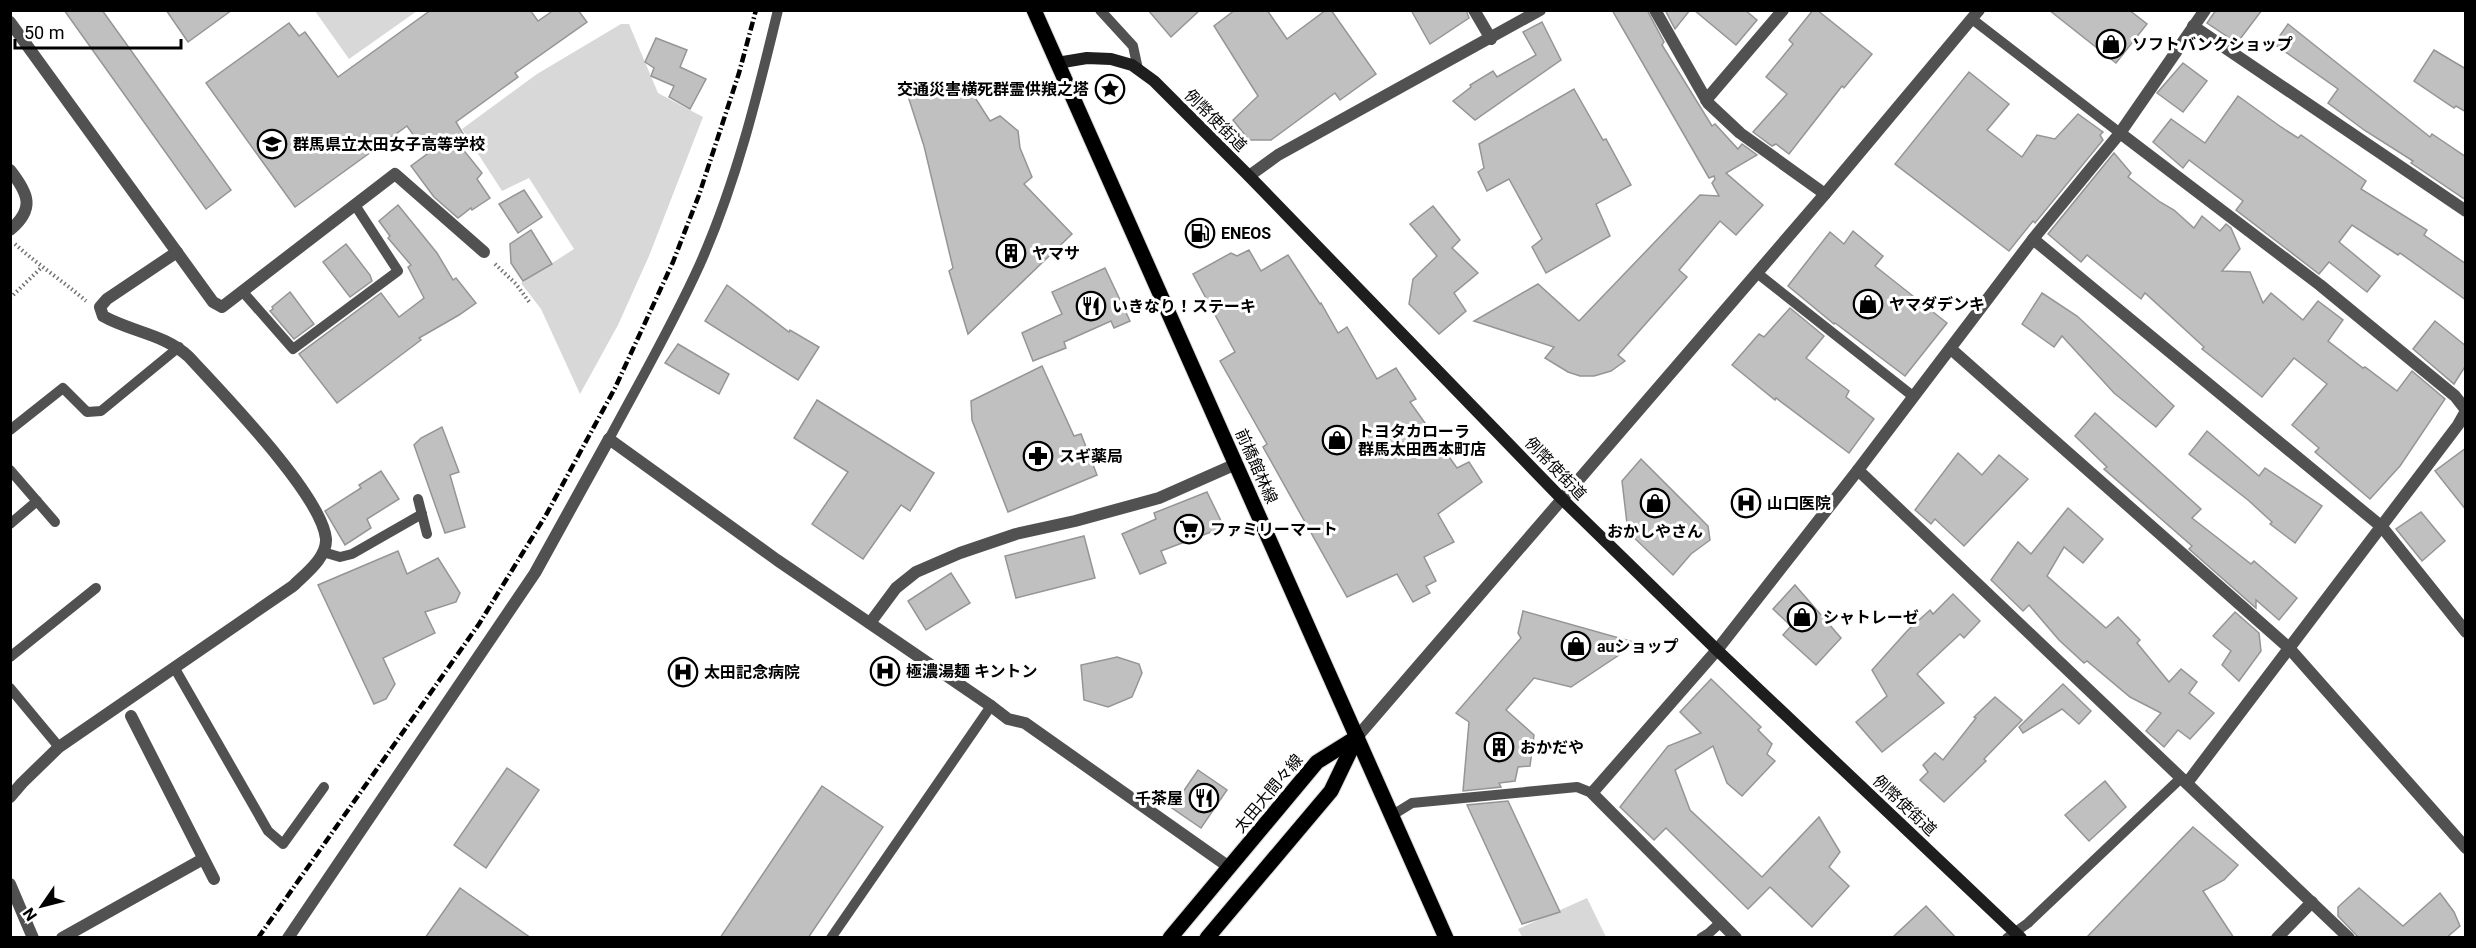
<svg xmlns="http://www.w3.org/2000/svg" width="2476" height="948" font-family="Roboto,'Noto Sans JP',sans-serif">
	<rect width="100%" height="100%" fill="#fff"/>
	<!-- green -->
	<g fill="#d8d8d8">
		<polygon points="315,11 417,11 349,59"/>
		<polygon points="621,24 629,24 658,93 703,117 649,256 618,325 580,394 541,309 521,283 574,249 529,178 502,191 462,129 537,74"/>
		<polygon points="1587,898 1606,937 1522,937 1518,929"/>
	</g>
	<!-- building -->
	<g fill="#c0c0c0" stroke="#959595" stroke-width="1.5">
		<polygon points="64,10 102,10 231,190 206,209"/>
		<polygon points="166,10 232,10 188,42"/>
		<polygon points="431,10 530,10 538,21 554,10 578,10 587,22 515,73 518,77 456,122 468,142 461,147 482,173 477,179 490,198 472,210 471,208 458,218 434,197 411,166 427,154 407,126 295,207 206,83 289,23 299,36 305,32 338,77"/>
		<polygon points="1148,10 1200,10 1171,37"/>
		<polygon points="1235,10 1267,10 1287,39 1326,10 1331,10 1376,74 1340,100 1335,93 1271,140 1249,140 1233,120 1258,96 1214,26"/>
		<polygon points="1411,10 1466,10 1469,18 1430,44"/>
		<polygon points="1612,10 1647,10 1664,42 1662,45 1712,126 1715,124 1738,149 1742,144 1757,155 1726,173 1763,205 1736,235 1720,221 1679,270 1687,277 1618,355 1625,361 1611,371 1594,376 1580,376 1568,372 1545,358 1554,347 1474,321 1538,284 1579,321 1700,195 1719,196 1712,183 1715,179 1714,176 1709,178"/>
		<polygon points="1665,10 1690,10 1675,29"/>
		<polygon points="1694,10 1745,10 1757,20 1736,45"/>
		<polygon points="1813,10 1817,10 1872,54 1844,88 1842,86 1789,154 1776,144 1772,146 1753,132 1787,94 1766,77 1793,44 1789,40"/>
		<polygon points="2049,10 2129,10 2147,24 2116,63"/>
		<polygon points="2216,10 2262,10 2237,43 2207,23"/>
		<polygon points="1542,22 1561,60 1475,120 1453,101 1471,87 1470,85 1493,71 1497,77 1536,55 1523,32"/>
		<polygon points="2288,24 2430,137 2432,134 2466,157 2466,200 2411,163 2413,161 2364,130 2328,103 2338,89 2274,44"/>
		<polygon points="656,38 687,50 680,67 706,79 690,109 669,97 674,86 651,76 654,68 645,62"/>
		<polygon points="2434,50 2466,69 2466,112 2456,106 2454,108 2414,81"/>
		<polygon points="2183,63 2207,81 2183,112 2157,93"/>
		<polygon points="1969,72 2009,104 1987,130 2022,157 2037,135 2055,139 2078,114 2103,132 2100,135 2103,140 2035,223 2033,221 2009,251 1895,164"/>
		<polygon points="1574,89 1603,140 1606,139 1631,185 1596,204 1610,236 1546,273 1532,247 1542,239 1509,179 1487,191 1478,172 1484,168 1479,144"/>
		<polygon points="908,96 974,96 990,121 1000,116 1018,131 1020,148 1032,177 1024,184 1072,234 968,334 949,271 953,268 924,146"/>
		<polygon points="2238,96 2281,127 2298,138 2301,135 2366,181 2361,189 2427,230 2424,235 2466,264 2466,300 2400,253 2398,255 2352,225 2339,242 2380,276 2367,292 2329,262 2319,274 2236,210 2243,201 2189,160 2183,168 2153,142 2171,119 2205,143"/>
		<polygon points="2114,153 2131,173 2128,177 2160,202 2174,210 2194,228 2202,216 2220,231 2226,224 2231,228 2240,249 2222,271 2250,272 2263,303 2271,293 2303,320 2318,301 2343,320 2328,341 2363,368 2365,367 2397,391 2412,371 2445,399 2400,466 2370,499 2315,452 2319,448 2292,425 2327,384 2294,358 2262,397 2202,349 2204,347 2145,293 2141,299 2087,255 2081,262 2048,234"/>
		<polygon points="524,190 542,217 518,233 499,204"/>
		<polygon points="398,205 437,253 453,280 456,278 476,303 459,315 419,338 421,340 337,403 299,354 381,293 399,317 424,298 408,267 411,265 388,238 390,236 379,221"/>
		<polygon points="1433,206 1460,240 1452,248 1478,273 1454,293 1466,311 1439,334 1409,304 1413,279 1437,256 1410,224"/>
		<polygon points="531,230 552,264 523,281 511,263 510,244"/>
		<polygon points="1853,231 1883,256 1875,266 1947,323 1905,376 1835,323 1834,324 1788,286 1830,232 1844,244"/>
		<polygon points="346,244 370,275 372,281 350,297 323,262"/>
		<polygon points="1249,250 1261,271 1288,255 1320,304 1321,303 1338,333 1347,327 1377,379 1396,368 1416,399 1410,402 1457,468 1469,462 1482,482 1438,514 1454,542 1424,557 1436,581 1426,586 1430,593 1413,602 1397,574 1347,597 1263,447 1267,444 1220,361 1235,352 1193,274 1231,253 1237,256"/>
		<polygon points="1105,268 1130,321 1114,328 1111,321 1064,342 1066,348 1033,361 1022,333 1062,314 1052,292"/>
		<polygon points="727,285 789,332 790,330 819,347 798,380 705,321"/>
		<polygon points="290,292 314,324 294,339 270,311 273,309 272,307"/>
		<polygon points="2042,293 2077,316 2174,406 2156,427 2114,393 2062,336 2054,347 2022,324"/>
		<polygon points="1790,308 1824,336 1806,358 1849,391 1846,397 1874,419 1849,453 1776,398 1775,400 1732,365 1759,334 1764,337"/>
		<polygon points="2435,321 2466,346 2466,365 2454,384 2413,349"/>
		<polygon points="678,344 729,374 719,394 665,363"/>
		<polygon points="1042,366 1074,436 1081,434 1097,475 1008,512 972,420 971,401"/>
		<polygon points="817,400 934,473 910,511 901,505 863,559 812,524 848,472 794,438"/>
		<polygon points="2095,413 2201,509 2192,518 2251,564 2254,561 2297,598 2279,620 2256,600 2256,608 2189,549 2192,546 2104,469 2107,467 2075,436"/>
		<polygon points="442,427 459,472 450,475 465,527 445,533 414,445 421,438"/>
		<polygon points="2207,431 2259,476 2265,468 2322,506 2295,543 2270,524 2272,522 2248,500 2189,454"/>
		<polygon points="2466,448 2466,510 2435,471"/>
		<polygon points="1958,453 1982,475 1999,455 2028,479 1964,546 1935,519 1931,524 1915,510"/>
		<polygon points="1641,459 1708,526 1710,540 1691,554 1673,575 1628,532 1622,481"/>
		<polygon points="381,471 399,499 367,519 371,528 345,545 325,511 361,488 359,485"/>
		<polygon points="1207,492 1224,527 1161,551 1166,563 1140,574 1122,534 1156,519 1154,513"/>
		<polygon points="2068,508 2103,539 2083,563 2064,547 2047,576 2106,628 2118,617 2140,640 2137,643 2169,682 2181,669 2197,682 2189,693 2214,713 2190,739 2178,730 2164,747 2146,731 2161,713 2130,697 2087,661 2084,663 2059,640 2029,605 2023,611 1991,580 2018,542 2031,554"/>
		<polygon points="2421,512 2445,541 2422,561 2396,529"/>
		<polygon points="1084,536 1095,578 1016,598 1005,556"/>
		<polygon points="398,551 407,574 438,558 460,593 456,602 425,612 435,633 383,658 395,684 386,699 374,704 318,585"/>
		<polygon points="951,573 970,603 926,630 908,601"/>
		<polygon points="1795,585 1841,638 1816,665 1783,635 1791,626 1773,609"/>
		<polygon points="1953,594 1980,621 1964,638 1960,634 1917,674 1944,703 1882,752 1856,722 1887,696 1872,670 1908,630 1930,610 1933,614"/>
		<polygon points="1523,611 1637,643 1571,687 1534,678 1506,710 1534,735 1530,766 1518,767 1515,781 1499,783 1501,787 1463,791 1469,722 1456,713 1521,638 1518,633"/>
		<polygon points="2235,612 2259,633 2261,651 2239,681 2222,665 2231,651 2213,636"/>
		<polygon points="1117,657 1139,664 1142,673 1132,697 1108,707 1084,700 1081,665"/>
		<polygon points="1711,679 1761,727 1758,730 1772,744 1767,754 1775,761 1742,796 1727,783 1713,746 1675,770 1690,810 1762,877 1819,817 1840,852 1829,867 1849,886 1812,927 1770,887 1748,909 1666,828 1654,840 1620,807 1668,746 1701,733 1680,712"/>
		<polygon points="2063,684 2091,711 2079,724 2062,709 2023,733 2019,727"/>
		<polygon points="1995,697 2022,720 1984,759 1986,761 1944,802 1920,780 1928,772 1923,765 1935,753 1943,760 1976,718 1974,717"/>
		<polygon points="507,768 539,790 486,868 454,845"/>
		<polygon points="1198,770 1227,790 1201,828 1172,808"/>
		<polygon points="2105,781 2126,807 2089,841 2065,815"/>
		<polygon points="822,786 883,827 808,938 720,938"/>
		<polygon points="1508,801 1560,912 1522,924 1467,805"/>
		<polygon points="2193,827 2238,865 2224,880 2203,891 2234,938 2086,938"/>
		<polygon points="460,888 531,938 425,938"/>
		<polygon points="2359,888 2403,926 2440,893 2454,912 2460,926 2446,938 2359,938 2338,916 2338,907"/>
		<polygon points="1926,906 1956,938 1893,937"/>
	</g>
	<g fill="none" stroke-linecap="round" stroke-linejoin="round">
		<!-- primary casing -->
		<g stroke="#dbdbdb" stroke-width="17">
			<g id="primary">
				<polyline points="1034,10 1446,938"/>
				<polyline points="1170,938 1317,762 1357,737"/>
				<polyline points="1207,938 1331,791 1357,737"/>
			</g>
		</g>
		<!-- path -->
		<g stroke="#737373" stroke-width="4" stroke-dasharray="1.5 3" stroke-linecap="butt">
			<path d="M15,244C38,265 63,281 86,301"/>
			<polyline points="495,264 516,284 530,303"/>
			<polyline points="10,298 42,267"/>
		</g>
		<!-- service -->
		<g stroke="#515151" stroke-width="10">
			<polyline points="1100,10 1133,46 1138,69"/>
			<polyline points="1972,19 2120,133"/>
			<polyline points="1757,273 1914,397"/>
			<polyline points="243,292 293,349 398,271 355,205"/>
			<polyline points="10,430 63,388 87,412 101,411 179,347"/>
			<path d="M609,439C640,381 673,324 700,264C736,183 757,97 778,10"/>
			<polyline points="10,470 55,522"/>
			<polyline points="418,499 427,534"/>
			<polyline points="10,524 37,501"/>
			<polyline points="323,552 340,557 352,554 422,514"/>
			<polyline points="10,657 96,588"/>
			<polyline points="174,667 268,831 283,844 324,787"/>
			<polyline points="10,688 59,747"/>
			<polyline points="1391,816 1412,803 1577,787 1592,793"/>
			<polyline points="831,938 991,706"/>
			<polyline points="1701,938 1709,933 1721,922"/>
			<polyline points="2007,938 2028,923 2181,778"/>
		</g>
		<!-- minor -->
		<g stroke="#515151" stroke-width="12">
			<polyline points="1474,10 1491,39"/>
			<polyline points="1655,10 1708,103 1740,133 1825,194"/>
			<polyline points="10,22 213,302 222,307 395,174 484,252"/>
			<polyline points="2193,26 2466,211"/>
			<polyline points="1706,100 1783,10"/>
			<polyline points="2120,133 2320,285 2455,396 2466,410"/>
			<path d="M10,170C29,194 35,209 10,230"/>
			<polyline points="1249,176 1278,155 1540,10"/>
			<polyline points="2033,239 2382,527 2466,632"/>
			<polyline points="1951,349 2289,648 2466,848"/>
			<polyline points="1858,470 2349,938"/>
			<polyline points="991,706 1008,719 1025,723 1229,867"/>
			<polyline points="131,716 214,879"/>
			<polyline points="2187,783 2458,425 2466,411"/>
			<path d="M10,797L22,783L59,747L293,586C305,574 327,558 326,539C322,495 221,392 189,357C165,334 131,332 103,316L100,307L107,299L177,252"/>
			<polyline points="10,884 33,938"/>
			<polyline points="62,938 203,859"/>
			<polyline points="288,938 535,573 609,439"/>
			<polyline points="1736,938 1592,793 1717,650 1858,470 2033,239 2120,133 2205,10"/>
			<polyline points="2277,938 2312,902"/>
		</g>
		<!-- tertiary -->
		<g stroke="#515151" stroke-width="12">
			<polyline points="609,439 777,560 991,706"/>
			<polyline points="870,623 896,588 916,572 960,553 1016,534 1075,521 1159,498 1236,464"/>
			<polyline points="1357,737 1825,194 1979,10"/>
		</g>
		<!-- secondary -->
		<polyline stroke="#1e1e1e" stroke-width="12" points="1057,63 1087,58 1111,59 1132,65 1154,81 1249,176 1562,499 1717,650 2021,938"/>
		<!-- primary -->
		<use href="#primary" stroke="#000" stroke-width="15"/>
		<!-- rail -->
		<polyline stroke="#000" stroke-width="4.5" stroke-dasharray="9 3 1.5 3" stroke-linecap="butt" points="258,938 479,624 546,515 615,388 673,262 699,195 739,73 756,10"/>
	</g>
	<!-- icons -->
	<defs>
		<g id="shop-ring" transform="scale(1.5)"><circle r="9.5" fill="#fff" stroke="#000" stroke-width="1.5"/><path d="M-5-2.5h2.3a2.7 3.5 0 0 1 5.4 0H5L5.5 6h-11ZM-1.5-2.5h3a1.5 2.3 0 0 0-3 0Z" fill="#000"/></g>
		<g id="sight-ring" transform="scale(1.5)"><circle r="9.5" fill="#fff" stroke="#000" stroke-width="1.5"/><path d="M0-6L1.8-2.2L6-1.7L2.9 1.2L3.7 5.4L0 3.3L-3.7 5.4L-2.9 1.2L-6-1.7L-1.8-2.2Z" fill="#000"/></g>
		<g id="school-ring" transform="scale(1.5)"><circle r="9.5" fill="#fff" stroke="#000" stroke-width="1.5"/><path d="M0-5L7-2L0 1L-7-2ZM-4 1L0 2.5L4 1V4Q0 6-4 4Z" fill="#000"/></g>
		<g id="fuel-ring" transform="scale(1.5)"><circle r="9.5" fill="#fff" stroke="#000" stroke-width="1.5"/><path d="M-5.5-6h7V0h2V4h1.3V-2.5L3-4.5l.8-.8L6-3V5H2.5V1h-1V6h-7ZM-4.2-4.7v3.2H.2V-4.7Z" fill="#000"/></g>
		<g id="building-ring" transform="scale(1.5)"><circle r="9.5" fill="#fff" stroke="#000" stroke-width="1.5"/><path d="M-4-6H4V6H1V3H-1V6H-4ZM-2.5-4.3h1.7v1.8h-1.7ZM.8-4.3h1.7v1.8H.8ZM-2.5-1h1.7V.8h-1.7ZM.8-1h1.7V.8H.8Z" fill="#000"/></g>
		<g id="restaurant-ring" transform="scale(1.5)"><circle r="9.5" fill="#fff" stroke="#000" stroke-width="1.5"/><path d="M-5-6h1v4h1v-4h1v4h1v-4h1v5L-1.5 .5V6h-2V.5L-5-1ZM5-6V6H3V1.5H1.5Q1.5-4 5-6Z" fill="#000"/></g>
		<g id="pharmacy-ring" transform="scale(1.5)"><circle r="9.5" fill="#fff" stroke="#000" stroke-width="1.5"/><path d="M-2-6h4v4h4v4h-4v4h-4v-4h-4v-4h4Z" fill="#000"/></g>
		<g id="hospital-ring" transform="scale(1.5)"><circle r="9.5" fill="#fff" stroke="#000" stroke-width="1.5"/><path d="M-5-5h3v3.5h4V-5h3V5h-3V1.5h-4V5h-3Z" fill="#000"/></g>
		<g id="supermarket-ring" transform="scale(1.5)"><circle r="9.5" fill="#fff" stroke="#000" stroke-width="1.5"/><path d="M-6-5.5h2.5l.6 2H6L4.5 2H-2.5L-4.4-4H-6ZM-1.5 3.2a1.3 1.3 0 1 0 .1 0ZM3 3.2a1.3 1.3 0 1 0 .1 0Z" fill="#000"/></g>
	</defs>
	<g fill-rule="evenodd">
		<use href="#shop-ring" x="2111" y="44"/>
		<use href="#sight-ring" x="1110" y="89"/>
		<use href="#school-ring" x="272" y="144"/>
		<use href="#fuel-ring" x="1200" y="233"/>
		<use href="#building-ring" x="1011" y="253"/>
		<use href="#shop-ring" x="1868" y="304"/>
		<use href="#restaurant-ring" x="1091" y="306"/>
		<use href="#shop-ring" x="1337" y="440"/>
		<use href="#pharmacy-ring" x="1038" y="456"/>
		<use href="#shop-ring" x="1655" y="503"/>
		<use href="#hospital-ring" x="1746" y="503"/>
		<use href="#supermarket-ring" x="1189" y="529"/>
		<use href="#shop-ring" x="1802" y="617"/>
		<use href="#shop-ring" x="1576" y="646"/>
		<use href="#hospital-ring" x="885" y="671"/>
		<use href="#hospital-ring" x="683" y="672"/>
		<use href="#building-ring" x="1499" y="747"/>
		<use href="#restaurant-ring" x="1204" y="798"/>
	</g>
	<g text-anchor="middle" stroke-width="6" stroke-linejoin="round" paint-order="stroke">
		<!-- poi labels -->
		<g font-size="16" font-weight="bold" fill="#000" stroke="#fff" text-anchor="start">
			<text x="2132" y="50">ソフトバンクショップ</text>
			<text x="1089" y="95" text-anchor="end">交通災害横死群霊供羪之塔</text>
			<text x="293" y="150">群馬県立太田女子高等学校</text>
			<text x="1221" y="239">ENEOS</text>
			<text x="1032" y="259">ヤマサ</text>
			<text x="1889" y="310">ヤマダデンキ</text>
			<text x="1112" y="312">いきなり！ステーキ</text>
			<text x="1358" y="437">トヨタカローラ<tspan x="1358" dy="18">群馬太田西本町店</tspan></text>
			<text x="1059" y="462">スギ薬局</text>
			<text x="1767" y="509">山口医院</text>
			<text x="1210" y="535">ファミリーマート</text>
			<text x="1655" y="537" text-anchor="middle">おかしやさん</text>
			<text x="1823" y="623">シャトレーゼ</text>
			<text x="1597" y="652">auショップ</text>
			<text x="906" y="677">極濃湯麺 キントン</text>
			<text x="704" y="678">太田記念病院</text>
			<text x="1520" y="753">おかだや</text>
			<text x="1183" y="804" text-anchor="end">千茶屋</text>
		</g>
		<!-- street labels -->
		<g font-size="16" fill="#000" stroke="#fff">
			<text transform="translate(1216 120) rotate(45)" y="6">例幣使街道</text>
			<text transform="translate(1257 466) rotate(66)" y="6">前橋館林線</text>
			<text transform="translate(1556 468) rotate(46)" y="6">例幣使街道</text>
			<text transform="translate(1268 793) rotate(-50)" y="6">太田大間々線</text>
			<text transform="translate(1905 805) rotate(43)" y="6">例幣使街道</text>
		</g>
	</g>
	<!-- border -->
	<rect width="2476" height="948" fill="none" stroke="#000000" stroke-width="24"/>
	<!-- north arrow -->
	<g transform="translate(42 906) rotate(235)" stroke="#ffffff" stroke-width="4.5" paint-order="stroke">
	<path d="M0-4.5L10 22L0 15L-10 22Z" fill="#000000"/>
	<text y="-9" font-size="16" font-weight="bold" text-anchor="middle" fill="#000000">N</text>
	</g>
	<!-- scale -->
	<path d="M15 39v9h166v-9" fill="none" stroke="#000000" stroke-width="3"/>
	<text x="24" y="39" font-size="18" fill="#000000" stroke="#ffffff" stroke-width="4.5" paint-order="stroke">50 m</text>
</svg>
